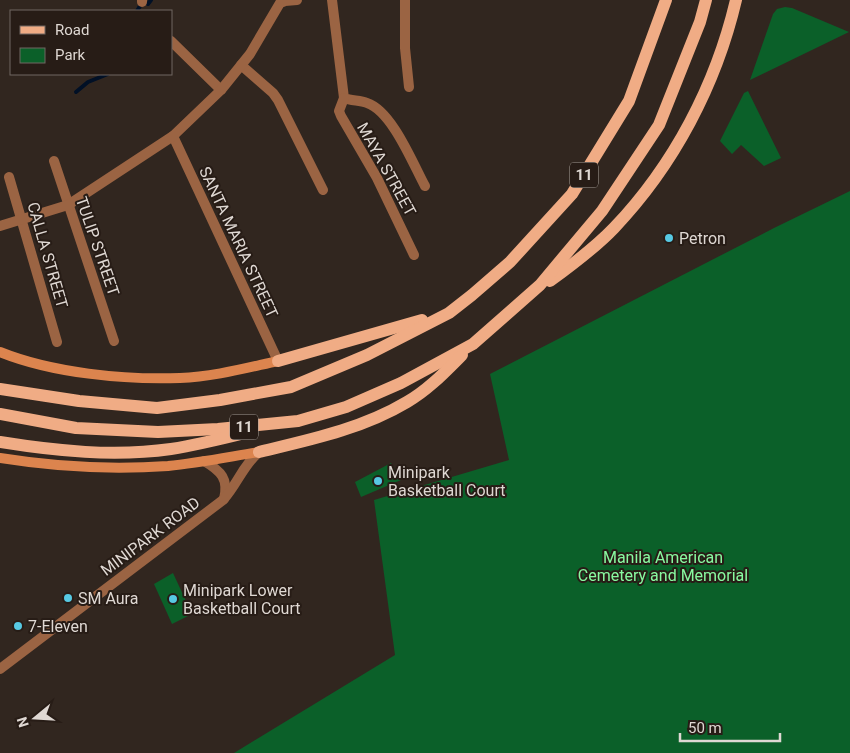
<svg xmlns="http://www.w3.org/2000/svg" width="850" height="753" font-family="Roboto,sans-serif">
	<rect width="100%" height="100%" fill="#31261f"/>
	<!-- green -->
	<g fill="#0b6029">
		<polygon points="785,7 792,8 849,32 750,80 773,14 777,9"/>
		<polygon points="748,91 781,158 764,166 741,145 732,154 720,141 744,93"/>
		<polygon points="850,191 850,753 234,753 395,655 374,500 509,460 490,374 774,228"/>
		<polygon points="391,463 401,480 361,497 355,482"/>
		<polygon points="173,573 192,614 172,624 154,584"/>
	</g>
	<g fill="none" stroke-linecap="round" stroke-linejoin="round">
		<!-- stream -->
		<g stroke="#011026" stroke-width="4">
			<polyline points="148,4 151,0"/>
			<polyline points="137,11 140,6"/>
			<polyline points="76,92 88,82 108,74"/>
		</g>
		<!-- minor -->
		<g stroke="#9b6443" stroke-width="10">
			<path d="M332,0L344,98C352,101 360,100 367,103C392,111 413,164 425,186"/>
			<polyline points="405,0 405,48 409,87"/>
			<polyline points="142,2 142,0"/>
			<polyline points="171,41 221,90"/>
			<polyline points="241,65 273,93 278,100 323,190"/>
			<polyline points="344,98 339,111 341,116 377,178 414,255"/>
			<polyline points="173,136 278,361"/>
			<polyline points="54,161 114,341"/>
			<polyline points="9,177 57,342"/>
			<polyline points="0,226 68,205 173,136 221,90 250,54 280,3 285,1 297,0"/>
			<path d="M204,461C221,471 229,479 224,499"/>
			<path d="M0,669L223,500C237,485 243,465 259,452"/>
		</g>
		<!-- secondary -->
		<g stroke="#dc844e" stroke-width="10">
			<path d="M0,352C52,373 124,380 180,378C213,377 246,368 278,361"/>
			<path d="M0,458C56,467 112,470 168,466C198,463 228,457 259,452"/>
		</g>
		<!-- primary -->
		<g stroke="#f0ac85" stroke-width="12">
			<path d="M550,281C572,265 595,248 614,228C674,165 716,85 736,0"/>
			<polyline points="278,361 422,320"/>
			<polyline points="0,389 79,401 157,408 220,400 291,387 367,355 449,313 472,295 510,262 572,194 629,101 666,0"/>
			<polyline points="0,414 76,428 158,432 218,429 298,421 346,407 401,383 473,344 540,285 602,211 659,125 700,22 706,0"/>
			<path d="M0,442C56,451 114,457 171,449C196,445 221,439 245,433"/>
			<path d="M259,452C309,440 362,429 407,402C428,390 445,372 462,355"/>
		</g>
	</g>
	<!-- markers -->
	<g fill="#57c9e3" stroke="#271c16" stroke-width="2">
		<circle cx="669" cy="238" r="5"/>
		<circle cx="378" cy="481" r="5"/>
		<circle cx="68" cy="598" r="5"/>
		<circle cx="173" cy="599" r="5"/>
		<circle cx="18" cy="626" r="5"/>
	</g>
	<g text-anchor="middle" stroke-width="4" stroke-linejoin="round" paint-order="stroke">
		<!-- shield labels -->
		<g fill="#271c16" stroke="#a8a09a" stroke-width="1">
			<rect x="570" y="162.5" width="28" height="25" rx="4"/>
			<rect x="230" y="414.5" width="28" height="25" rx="4"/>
		</g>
		<g font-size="15" font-weight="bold" fill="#dfd8d3">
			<text x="584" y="180">11</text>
			<text x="244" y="432">11</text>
		</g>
		<!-- street labels -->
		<g font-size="16" fill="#dfd8d3" stroke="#271c16">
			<text transform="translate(387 169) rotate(61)" y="6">MAYA STREET</text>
			<text transform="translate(239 242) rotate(65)" y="6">SANTA MARIA STREET</text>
			<text transform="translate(98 246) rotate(71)" y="6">TULIP STREET</text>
			<text transform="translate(48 255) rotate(74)" y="6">CALLA STREET</text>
			<text transform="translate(150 536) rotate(-37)" y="6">MINIPARK ROAD</text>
		</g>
		<!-- poi labels -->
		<g font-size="16" fill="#dfd8d3" stroke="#271c16" text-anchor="start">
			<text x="679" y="244">Petron</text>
			<text x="388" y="478">Minipark<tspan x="388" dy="18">Basketball Court</tspan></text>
			<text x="183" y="596">Minipark Lower<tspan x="183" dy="18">Basketball Court</tspan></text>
			<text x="78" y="604">SM Aura</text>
			<text x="28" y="632">7-Eleven</text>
		</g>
		<!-- park labels -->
		<g font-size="16" fill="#88f9a0" stroke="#271c16">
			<text x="663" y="563">Manila American<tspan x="663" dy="18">Cemetery and Memorial</tspan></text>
		</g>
	</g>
	<!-- legend -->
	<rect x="10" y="10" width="162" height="65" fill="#271c16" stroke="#716762"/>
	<rect x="20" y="26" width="25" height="8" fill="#f0ac85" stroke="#716762"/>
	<text x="55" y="35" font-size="15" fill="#dfd8d3">Road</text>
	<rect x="20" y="48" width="25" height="15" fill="#0b6029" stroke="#716762"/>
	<text x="55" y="60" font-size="15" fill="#dfd8d3">Park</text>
	<!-- north arrow -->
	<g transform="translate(35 718) rotate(252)" stroke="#271c16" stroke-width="4" paint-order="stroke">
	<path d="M0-4L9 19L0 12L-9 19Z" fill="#dfd8d3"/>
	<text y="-8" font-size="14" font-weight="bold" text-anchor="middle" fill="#dfd8d3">N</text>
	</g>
	<!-- scale -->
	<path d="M680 733v8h100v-8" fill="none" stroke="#dfd8d3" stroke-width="2.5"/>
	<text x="688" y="733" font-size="15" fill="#dfd8d3" stroke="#271c16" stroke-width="4" paint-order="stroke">50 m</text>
</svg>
